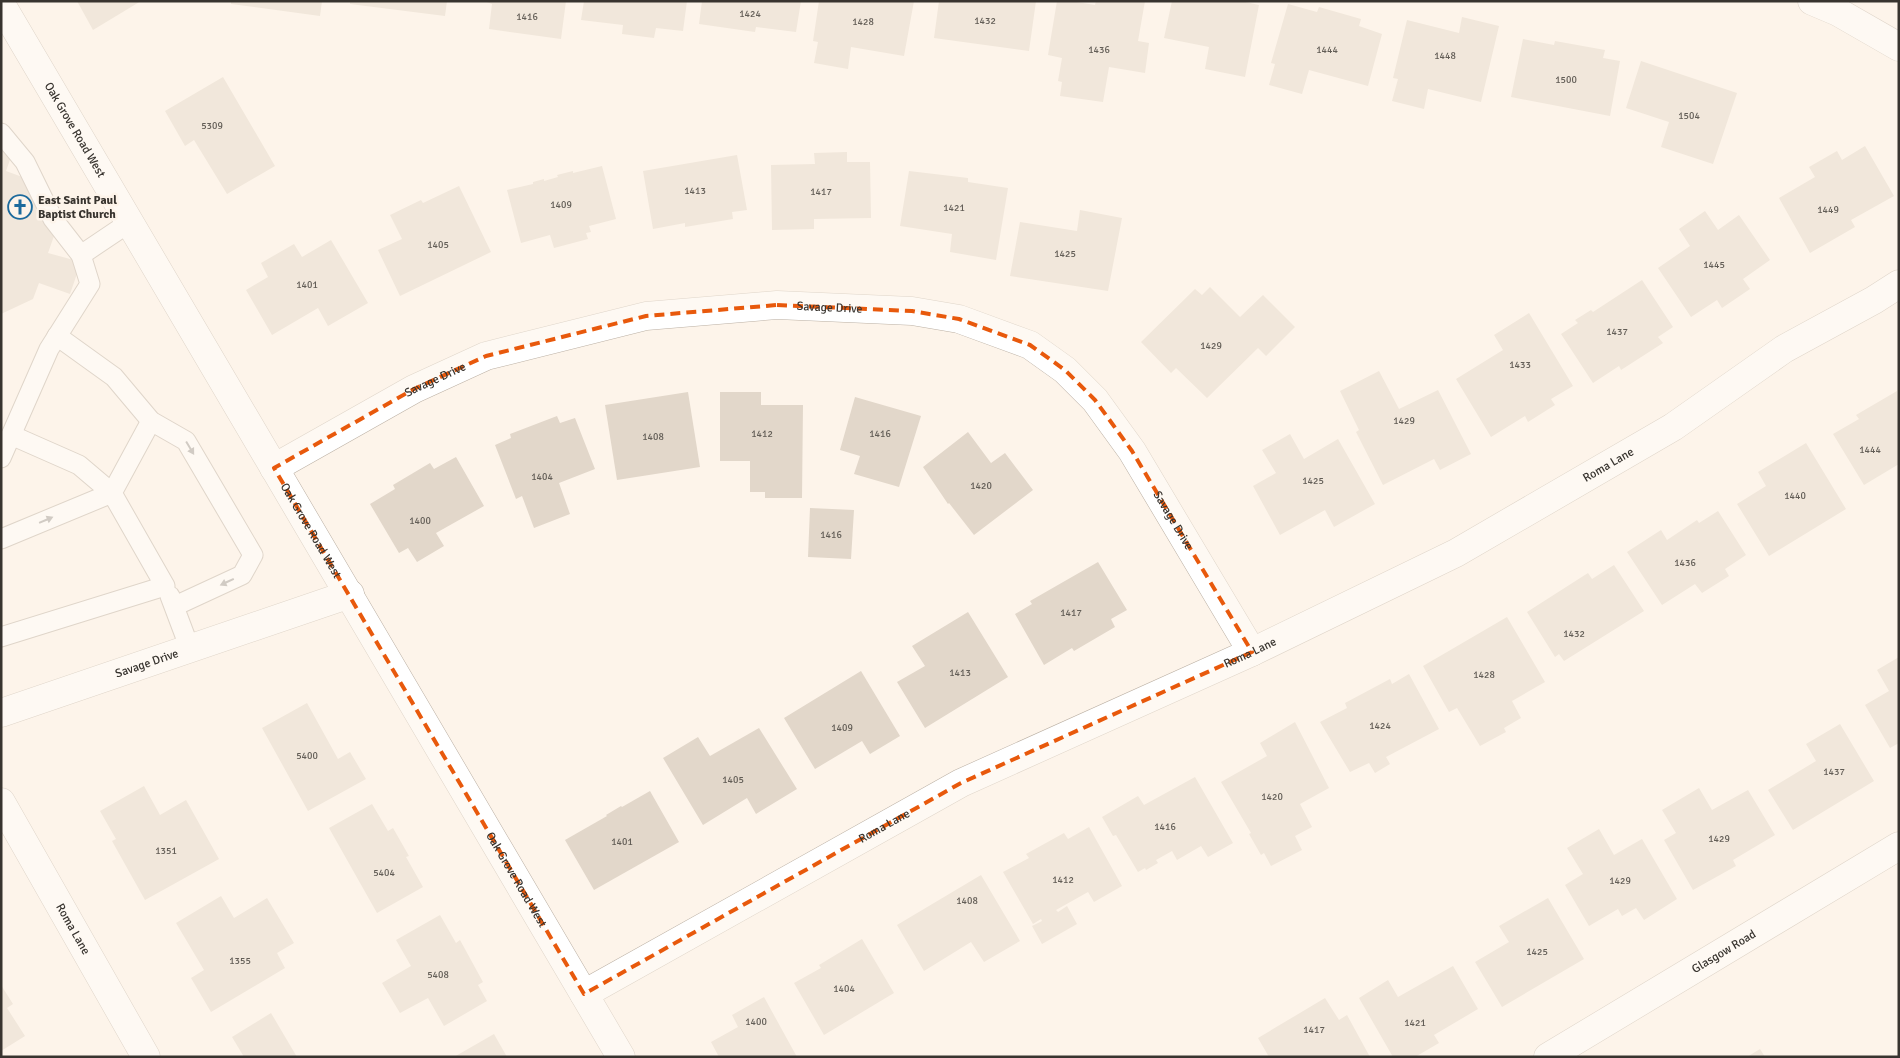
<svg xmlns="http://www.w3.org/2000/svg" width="1900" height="1058" font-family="Signika,sans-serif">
	<rect width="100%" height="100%" fill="#fdf4ea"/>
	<!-- building -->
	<g fill="#e2d7ca">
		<polygon points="77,1 141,1 93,30"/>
		<polygon points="231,1 322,1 320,16 231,4"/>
		<polygon points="350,1 447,1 445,16 350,4"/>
		<polygon points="484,1 566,1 561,39 489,29 492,4"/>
		<polygon points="584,1 687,1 683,31 656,28 654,38 622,34 623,25 581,20"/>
		<polygon points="702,1 801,1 796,32 756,27 755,32 699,24"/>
		<polygon points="819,1 914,1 904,56 851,47 848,69 814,63 818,42 813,41"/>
		<polygon points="939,1 1036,1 1029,51 934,38"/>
		<polygon points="1057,1 1071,1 1095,5 1096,1 1145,1 1138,41 1149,43 1145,73 1109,67 1103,102 1060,96 1062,82 1058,81 1062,58 1048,55"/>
		<polygon points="1172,1 1241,1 1259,5 1245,77 1205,69 1209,47 1164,38"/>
		<polygon points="1288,4 1317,12 1319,7 1361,19 1359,26 1382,34 1368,86 1309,70 1302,94 1269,85 1275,64 1271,63"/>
		<polygon points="1462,17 1499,26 1481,102 1428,89 1424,109 1392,101 1398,79 1393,78 1407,20 1459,33"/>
		<polygon points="1523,39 1554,45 1555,41 1605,50 1603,58 1620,61 1610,116 1511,97"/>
		<polygon points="1641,61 1737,93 1713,164 1661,147 1669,122 1626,108"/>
		<polygon points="223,77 275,166 227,194 194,140 185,146 165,111"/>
		<polygon points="1865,146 1894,196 1851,220 1855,227 1810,253 1779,198 1815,177 1809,167 1837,151 1842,160"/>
		<polygon points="1,150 12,154 6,171 25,178 54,236 48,253 81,262 70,294 39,283 33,299 1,314"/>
		<polygon points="847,152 847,162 870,162 871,218 814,219 814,229 772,230 771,165 815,164 814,153"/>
		<polygon points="737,155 747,210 732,212 733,219 685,227 685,223 653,229 643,171"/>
		<polygon points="602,166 616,219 589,226 591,232 586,233 588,239 554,248 550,235 521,243 507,190 533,184 533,182 544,179 544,181 558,177 557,175 573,171 573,173"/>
		<polygon points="909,171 968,178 968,182 1008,188 996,260 950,252 952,234 900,226"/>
		<polygon points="459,186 491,252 400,296 378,250 402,239 390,215 421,200 423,203"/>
		<polygon points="1080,210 1122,218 1108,291 1010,276 1020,222 1077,231"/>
		<polygon points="1705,211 1718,230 1739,215 1770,260 1743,279 1750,289 1722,308 1717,300 1691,317 1658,268 1690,246 1679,229"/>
		<polygon points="331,240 368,303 328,326 318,308 272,335 246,290 268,277 261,263 294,244 302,257"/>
		<polygon points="1642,280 1673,327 1658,337 1663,343 1621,370 1619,366 1593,383 1561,334 1578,323 1575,320 1591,310 1593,312"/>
		<polygon points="1210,287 1240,317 1263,295 1295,327 1266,356 1258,348 1207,398 1176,368 1171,373 1141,342 1195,289 1202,295"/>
		<polygon points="1529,313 1573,386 1551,399 1555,405 1528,422 1525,416 1491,437 1456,379 1503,350 1494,335"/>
		<polygon points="1379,371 1399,409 1438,390 1471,454 1440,470 1434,459 1383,485 1356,432 1359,430 1340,391"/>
		<polygon points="1897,391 1899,464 1864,485 1833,434 1859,419 1856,415"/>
		<polygon points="688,392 700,467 617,480 605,405"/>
		<polygon points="720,392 761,392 761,405 803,405 802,498 765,498 765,492 750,492 750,461 720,461"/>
		<polygon points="855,397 921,416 899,487 854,474 860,456 840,450"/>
		<polygon points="557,416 560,423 575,418 595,469 559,483 570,514 534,528 522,496 516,499 495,445 511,438 510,434"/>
		<polygon points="968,432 991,463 1005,453 1033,490 974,535 949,503 948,504 923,467"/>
		<polygon points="1290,434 1304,459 1338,439 1375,504 1334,527 1325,510 1280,535 1253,486 1276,473 1262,450"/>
		<polygon points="1806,443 1846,509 1769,556 1737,504 1766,486 1758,472"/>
		<polygon points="456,457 484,506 436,533 444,546 417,562 408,548 399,553 370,504 395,489 393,485 430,463 434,469"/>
		<polygon points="810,508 854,510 851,559 808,557"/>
		<polygon points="1718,511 1746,555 1725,569 1729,576 1702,593 1695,584 1662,605 1627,552 1661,530 1667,540 1697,520 1699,523"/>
		<polygon points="1098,562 1127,610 1111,619 1115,627 1074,651 1072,648 1044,665 1015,614 1032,604 1030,601"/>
		<polygon points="1614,565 1644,611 1564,661 1559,654 1555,657 1527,612 1588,573 1592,579"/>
		<polygon points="968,612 1008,677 925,728 897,682 925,666 912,646"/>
		<polygon points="1507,617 1545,682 1512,701 1521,718 1504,728 1506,732 1480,746 1457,708 1449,712 1423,666"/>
		<polygon points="1899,657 1899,743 1890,748 1865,705 1889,691 1877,670"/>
		<polygon points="861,671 900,736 870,754 862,741 815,769 784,718"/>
		<polygon points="1409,674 1439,729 1386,757 1390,764 1375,773 1369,763 1350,772 1320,722 1347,708 1345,703 1390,679 1392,684"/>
		<polygon points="307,703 338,759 350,752 366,779 308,811 262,728"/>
		<polygon points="1295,722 1329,788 1300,804 1312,827 1295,836 1302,850 1271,866 1264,853 1261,855 1249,834 1251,833 1221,782 1267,756 1260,743"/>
		<polygon points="1840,724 1874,781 1793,830 1768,790 1816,761 1806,744"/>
		<polygon points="759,728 797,789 756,814 747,798 703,825 663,758 698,737 710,756"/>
		<polygon points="1195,777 1233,843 1208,857 1201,846 1177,860 1172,851 1156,860 1158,863 1146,870 1145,868 1138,872 1116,835 1113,836 1102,817 1138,796 1144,805"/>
		<polygon points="144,786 160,815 186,800 219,859 145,900 112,841 116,839 100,811"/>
		<polygon points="1699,788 1712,810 1748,790 1775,835 1733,860 1736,866 1693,890 1664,840 1676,833 1662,810"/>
		<polygon points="650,791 679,842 594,890 565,840 607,816 606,815 621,806 622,807"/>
		<polygon points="372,804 388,831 393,828 409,856 406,857 423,887 377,913 329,828"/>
		<polygon points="1089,827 1122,886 1094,902 1088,892 1056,910 1058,912 1067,906 1077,924 1042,944 1032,926 1042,921 1041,919 1033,924 1003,872 1029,858 1026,854 1064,833 1068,839"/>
		<polygon points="1599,829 1614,855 1642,839 1677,899 1644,920 1636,908 1622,916 1618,909 1589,926 1565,885 1583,874 1567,848"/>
		<polygon points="981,875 1020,941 984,962 971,942 924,971 897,925"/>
		<polygon points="221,896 234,918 267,898 294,943 277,953 285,968 211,1012 191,978 204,970 176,923"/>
		<polygon points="1548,898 1584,959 1502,1007 1475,962 1509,942 1499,926"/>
		<polygon points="440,915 456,943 460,940 483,982 478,985 487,1001 444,1026 428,998 400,1013 382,983 411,966 396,940"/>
		<polygon points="862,939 894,993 824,1035 794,983 821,968 819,965"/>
		<polygon points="1453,966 1478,1009 1434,1035 1439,1043 1415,1057 1393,1057 1359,998 1388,980 1398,997"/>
		<polygon points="1,985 13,1004 7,1008 25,1036 1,1051"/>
		<polygon points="764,997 797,1057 719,1057 711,1042 738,1027 732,1015"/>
		<polygon points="1325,998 1339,1020 1347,1015 1370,1057 1269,1057 1258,1038"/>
		<polygon points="271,1013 297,1057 244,1057 232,1037"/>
		<polygon points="494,1034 507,1057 454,1057"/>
		<polygon points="1760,1049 1765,1057 1747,1057"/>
	</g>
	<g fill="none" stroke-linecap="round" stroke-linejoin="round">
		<!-- service casing -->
		<g stroke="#bbb0a4" stroke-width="21">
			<g id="service">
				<polyline points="1,133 25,162 53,219 81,255 90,284 49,349 1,458"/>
				<polyline points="81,255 130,222"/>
				<polyline points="57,336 114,377 151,421 186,441 253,555 242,575 175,606"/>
				<polyline points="1,539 112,493 79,465 11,435"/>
				<polyline points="170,596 190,649"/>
				<polyline points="1,637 165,586 112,493 151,421"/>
			</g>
		</g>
		<!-- minor casing -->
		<g stroke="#bbb0a4" stroke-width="29">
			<g id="minor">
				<path id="s1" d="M1,4L621,1057"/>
				<path id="s2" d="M274,468L414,389L486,356L646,316L777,305L912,311L959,319L1030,345L1065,370L1095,400L1132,451L1252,652"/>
				<path id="s3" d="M1,713L350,594"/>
				<path id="s4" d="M1,802L146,1057"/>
				<path id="s5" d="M584,994L961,783L1252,652L1456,553L1673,427L1784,349L1874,300L1899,284"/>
				<path id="s6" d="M1548,1057L1899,846"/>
			</g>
		</g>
		<!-- tertiary casing -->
		<g stroke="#bbb0a4" stroke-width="29">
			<polyline id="tertiary" points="1812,1 1838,12 1899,47"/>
		</g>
		<!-- service -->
		<use href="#service" stroke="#fff" stroke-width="19"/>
		<!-- minor -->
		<use href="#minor" stroke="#fff" stroke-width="28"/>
		<!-- tertiary -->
		<use href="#tertiary" stroke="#fff" stroke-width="28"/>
	</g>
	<!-- one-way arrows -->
	<defs><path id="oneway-solid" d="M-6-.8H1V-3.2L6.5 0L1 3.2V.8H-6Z" transform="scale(1.25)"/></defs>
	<g fill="#9c9a97">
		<use href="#oneway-solid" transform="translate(190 448) rotate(59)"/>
		<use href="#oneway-solid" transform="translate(46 520) rotate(-23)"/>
		<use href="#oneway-solid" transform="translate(227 582) rotate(155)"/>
	</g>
	<!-- marked area -->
	<path d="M0 0H1900V1058H0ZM777,305L912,311L959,319L1030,345L1065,370L1095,400L1132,451L1252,652L961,783L584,994L274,468L414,389L486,356L646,316Z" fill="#fdf4ea" fill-opacity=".55" fill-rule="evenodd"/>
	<path fill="none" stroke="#e8590c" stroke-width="4" stroke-dasharray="10 6" stroke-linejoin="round" d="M777,305L912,311L959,319L1030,345L1065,370L1095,400L1132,451L1252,652L961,783L584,994L274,468L414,389L486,356L646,316Z"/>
	<!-- icons -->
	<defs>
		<g id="church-ring" transform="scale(1.25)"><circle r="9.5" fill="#fdf4ea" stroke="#1c6a9c" stroke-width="1.5"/><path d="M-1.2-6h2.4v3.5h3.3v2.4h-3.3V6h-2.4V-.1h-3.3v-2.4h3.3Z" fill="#1c6a9c"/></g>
	</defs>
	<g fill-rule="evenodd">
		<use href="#church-ring" x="20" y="207"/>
	</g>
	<g text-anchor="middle" stroke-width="5" stroke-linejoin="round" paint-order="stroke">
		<!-- number labels -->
		<g font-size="10" fill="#625d56">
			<text x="750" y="17">1424</text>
			<text x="527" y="20">1416</text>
			<text x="985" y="24">1432</text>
			<text x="863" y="25">1428</text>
			<text x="1099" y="53">1436</text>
			<text x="1327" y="53">1444</text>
			<text x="1445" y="59">1448</text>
			<text x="1566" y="83">1500</text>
			<text x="1689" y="119">1504</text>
			<text x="212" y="129">5309</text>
			<text x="695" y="194">1413</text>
			<text x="821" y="195">1417</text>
			<text x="561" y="208">1409</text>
			<text x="954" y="211">1421</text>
			<text x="1828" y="213">1449</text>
			<text x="438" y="248">1405</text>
			<text x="1065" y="257">1425</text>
			<text x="1714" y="268">1445</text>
			<text x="307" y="288">1401</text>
			<text x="1617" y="335">1437</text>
			<text x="1211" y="349">1429</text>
			<text x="1520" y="368">1433</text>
			<text x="1404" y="424">1429</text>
			<text x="762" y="437">1412</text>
			<text x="880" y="437">1416</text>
			<text x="653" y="440">1408</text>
			<text x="1870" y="453">1444</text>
			<text x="542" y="480">1404</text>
			<text x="1313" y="484">1425</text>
			<text x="981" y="489">1420</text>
			<text x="1795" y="499">1440</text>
			<text x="420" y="524">1400</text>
			<text x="831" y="538">1416</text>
			<text x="1685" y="566">1436</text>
			<text x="1071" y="616">1417</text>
			<text x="1574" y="637">1432</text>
			<text x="960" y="676">1413</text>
			<text x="1484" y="678">1428</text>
			<text x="1380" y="729">1424</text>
			<text x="842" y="731">1409</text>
			<text x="307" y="759">5400</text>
			<text x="1834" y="775">1437</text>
			<text x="733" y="783">1405</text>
			<text x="1272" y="800">1420</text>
			<text x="1165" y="830">1416</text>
			<text x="1719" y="842">1429</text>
			<text x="622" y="845">1401</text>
			<text x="166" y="854">1351</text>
			<text x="384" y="876">5404</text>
			<text x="1063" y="883">1412</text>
			<text x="1620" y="884">1429</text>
			<text x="967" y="904">1408</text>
			<text x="1537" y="955">1425</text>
			<text x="240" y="964">1355</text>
			<text x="438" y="978">5408</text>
			<text x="844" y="992">1404</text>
			<text x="756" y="1025">1400</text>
			<text x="1415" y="1026">1421</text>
			<text x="1314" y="1033">1417</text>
		</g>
		<!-- street labels -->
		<g font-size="12" fill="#38342f" stroke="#fdf4ea">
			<text dy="4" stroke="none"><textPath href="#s1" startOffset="146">Oak Grove Road West</textPath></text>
			<text dy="4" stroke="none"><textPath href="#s2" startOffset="589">Savage Drive</textPath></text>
			<text dy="4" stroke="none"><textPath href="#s2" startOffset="184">Savage Drive</textPath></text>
			<text dy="4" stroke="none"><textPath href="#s5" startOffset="1154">Roma Lane</textPath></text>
			<text dy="4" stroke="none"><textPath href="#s2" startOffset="1024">Savage Drive</textPath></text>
			<text dy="4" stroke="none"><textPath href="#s1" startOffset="611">Oak Grove Road West</textPath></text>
			<text dy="4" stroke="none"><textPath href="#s5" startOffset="749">Roma Lane</textPath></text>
			<text dy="4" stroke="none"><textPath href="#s3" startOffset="154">Savage Drive</textPath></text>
			<text dy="4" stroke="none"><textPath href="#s5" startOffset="344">Roma Lane</textPath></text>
			<text dy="4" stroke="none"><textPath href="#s1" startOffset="1016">Oak Grove Road West</textPath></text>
			<text dy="4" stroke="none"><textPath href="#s4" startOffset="146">Roma Lane</textPath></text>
			<text dy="4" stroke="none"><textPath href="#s6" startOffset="205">Glasgow Road</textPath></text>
		</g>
		<!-- poi labels -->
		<g font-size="12" font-weight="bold" fill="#38342f" stroke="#fdf4ea" text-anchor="start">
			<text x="38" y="204">East Saint Paul<tspan x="38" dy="14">Baptist Church</tspan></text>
		</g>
	</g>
	<!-- border -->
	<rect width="1900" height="1058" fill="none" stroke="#38342f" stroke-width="5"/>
</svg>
